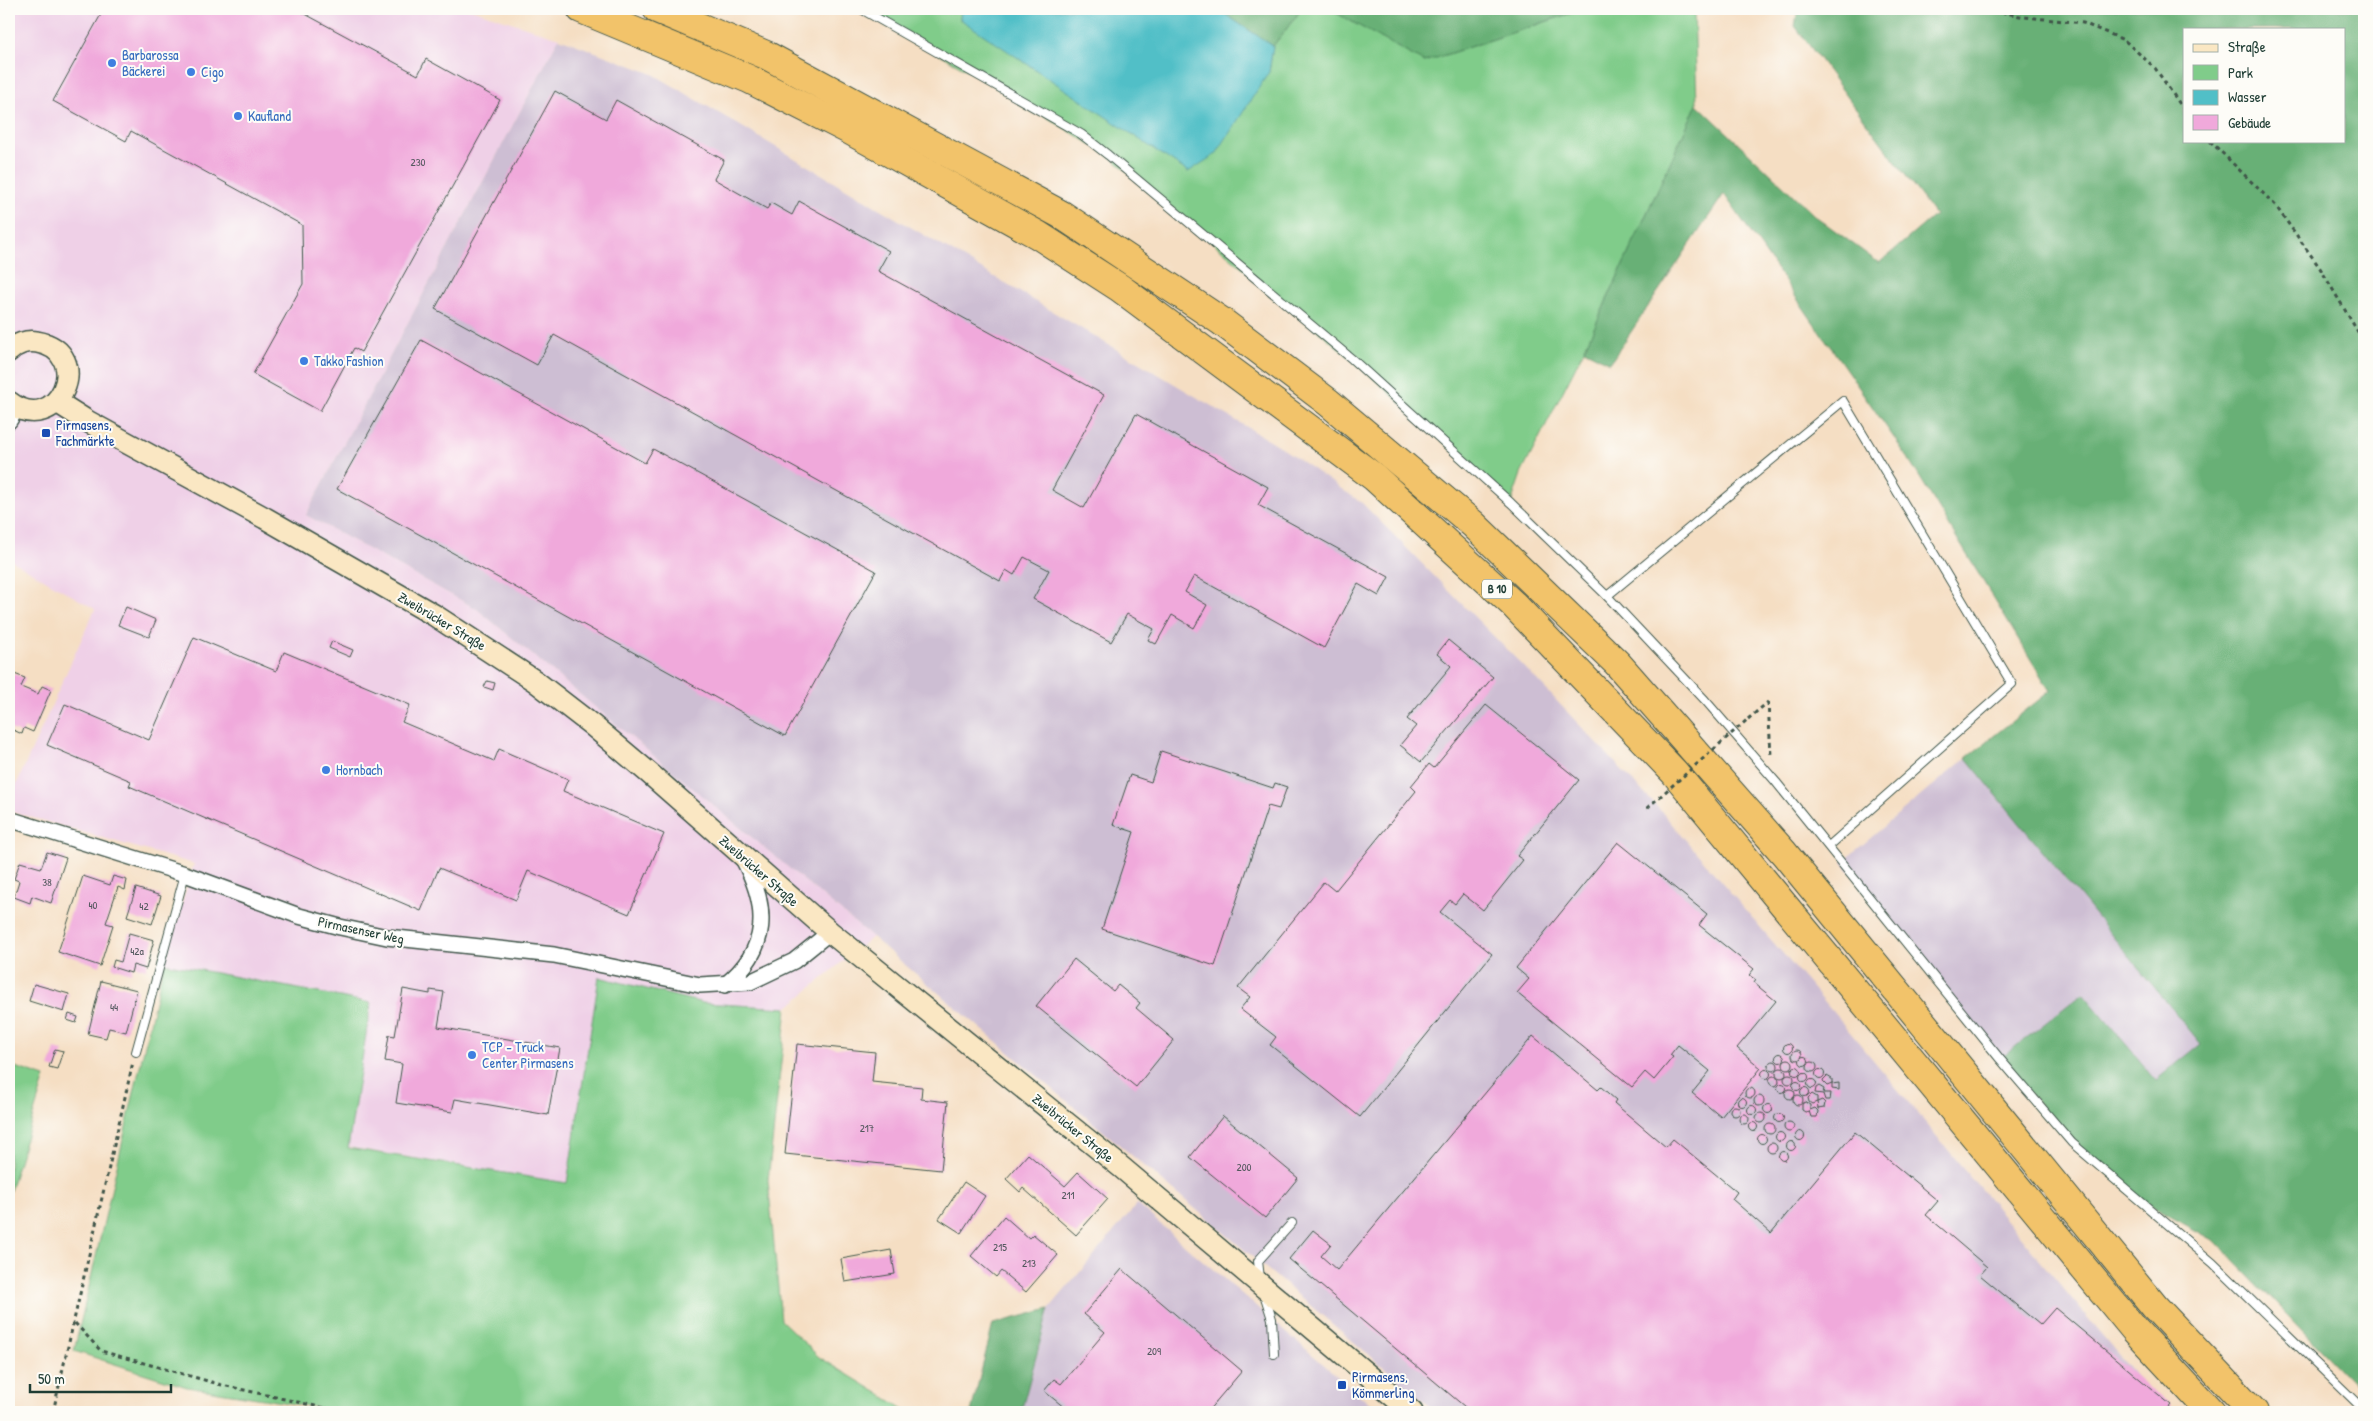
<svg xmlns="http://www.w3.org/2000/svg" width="2373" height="1421" font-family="'Patrick Hand',sans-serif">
	<rect width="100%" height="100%" fill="#fdfcf7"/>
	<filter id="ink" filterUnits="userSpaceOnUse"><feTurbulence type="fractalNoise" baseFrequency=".02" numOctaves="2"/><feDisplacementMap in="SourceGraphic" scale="10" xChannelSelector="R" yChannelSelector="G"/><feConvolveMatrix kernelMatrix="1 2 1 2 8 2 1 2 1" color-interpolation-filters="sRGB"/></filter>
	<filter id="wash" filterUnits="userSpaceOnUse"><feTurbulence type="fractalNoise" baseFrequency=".0096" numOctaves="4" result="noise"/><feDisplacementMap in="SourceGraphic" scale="20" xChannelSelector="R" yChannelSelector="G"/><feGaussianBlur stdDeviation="1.12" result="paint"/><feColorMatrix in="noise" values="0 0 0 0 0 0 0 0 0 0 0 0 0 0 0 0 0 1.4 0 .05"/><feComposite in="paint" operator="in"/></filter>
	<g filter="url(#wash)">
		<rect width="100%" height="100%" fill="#f5dec3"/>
		<!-- built -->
		<polygon fill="#efd0e7" points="9,9 471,9 559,38 306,515 477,609 872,937 787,1008 703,1003 599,977 567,1183 347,1147 370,1003 164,963 194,864 9,811 9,801 95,609 9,559"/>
		<!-- industrial -->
		<g fill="#cdbed3">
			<polygon points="559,38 653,74 1279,446 1362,503 1536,679 1660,810 1855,1038 2166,1412 1437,1412 872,937 477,609 306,515"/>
			<polygon points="1966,758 2201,1044 2156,1080 2000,1059 1842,862"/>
			<polygon points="1137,1204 1379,1412 1021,1412 1049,1309"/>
		</g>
		<!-- green -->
		<g fill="#80cc8a" stroke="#50845f">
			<polygon points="861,9 961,9 960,20 1269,72 1273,46 1302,9 1329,9 1424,62 1584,9 1694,9 1697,104 1584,350 1521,474 1511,503 1352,359 1108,155 1019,100"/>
			<polygon points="164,963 371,1003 348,1148 567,1183 599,977 703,1003 787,1008 768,1180 781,1320 819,1357 909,1412 346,1412 187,1387 74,1351"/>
			<polygon points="9,1065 45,1077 9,1194"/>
		</g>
		<!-- forest -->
		<g fill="#68b076" stroke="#447655" fill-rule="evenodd">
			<polygon points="1217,9 1302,9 1273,46"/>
			<polygon points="1329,9 1584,9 1424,62"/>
			<path d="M1798,9H2364V1394L2215,1241L2135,1197L2072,1143L2000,1059L2083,993L2156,1080L2201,1044L1966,758L2050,691L1908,458L1724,194L1610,363L1584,350L1697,104L1814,215L1879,263L1935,215L1795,26ZM2184,29H2344V141H2184Z"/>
			<polygon points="1049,1309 1021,1412 971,1412 993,1324"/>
		</g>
		<!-- water -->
		<polygon fill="#51bfc7" stroke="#387e7e" points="961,9 1217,9 1273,46 1269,72 1216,154 1188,172 960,19"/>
		<g id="blocks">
			<!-- building -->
			<g fill="#f0a9db">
				<polygon points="104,9 296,9 418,75 426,59 500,100 361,352 354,348 320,411 253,374 303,284 302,225 131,131 126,141 53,101"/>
				<polygon points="555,91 606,119 616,100 724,160 714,179 767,209 771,203 792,215 799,201 889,251 878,271 1104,395 1052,490 1084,508 1136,414 1268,487 1258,505 1389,577 1379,596 1358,584 1324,648 1194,576 1185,592 1207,605 1194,628 1172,615 1156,644 1148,640 1154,629 1127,614 1111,642 1033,599 1049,570 1024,557 1014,575 1006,570 1000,581 554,335 537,365 435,309"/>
				<polygon points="421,340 645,463 653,449 876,571 785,736 337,489"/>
				<polygon points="126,607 156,620 149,637 118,625"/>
				<polygon points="194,637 276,671 284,652 410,705 402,722 494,761 499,749 568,779 563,791 664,834 629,914 528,871 516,900 439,868 421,911 129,786 131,781 47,745 65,704 149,740"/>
				<polygon points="1448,640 1493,677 1421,762 1400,745 1416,726 1407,719 1451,666 1437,654"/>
				<polygon points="332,641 353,650 350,657 329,648"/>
				<polygon points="9,672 25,678 21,687 38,694 42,686 51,690 33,732 24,728 22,734 9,728"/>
				<polygon points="487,681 495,683 493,690 484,687"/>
				<polygon points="1486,705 1579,780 1517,856 1523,860 1483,910 1463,894 1455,904 1450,900 1440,912 1492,954 1360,1117 1270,1045 1276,1037 1240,1009 1250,997 1238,988 1324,882 1335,891 1416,791 1411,786 1429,764 1434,768"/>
				<polygon points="1161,751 1273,788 1275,783 1287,787 1279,809 1268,806 1215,966 1102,929 1134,832 1113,825 1130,775 1151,782"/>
				<polygon points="1618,842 1707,914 1699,925 1754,969 1749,975 1756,980 1754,983 1776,1001 1737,1048 1761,1068 1721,1117 1692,1093 1710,1071 1678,1045 1670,1055 1673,1057 1654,1080 1645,1072 1632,1087 1517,993 1529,979 1516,968"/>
				<polygon points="47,852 66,858 51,903 32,896 30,903 14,897 19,881 14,879 20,862 41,868"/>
				<polygon points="83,876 110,885 113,876 127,880 125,890 118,887 106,923 113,925 100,966 58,952"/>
				<polygon points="136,888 161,896 152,924 127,916"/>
				<polygon points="129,933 154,940 146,969 133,965 131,973 112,967 114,960 121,962"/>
				<polygon points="1074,959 1113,991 1118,985 1140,1003 1136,1008 1174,1040 1136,1087 1036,1006"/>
				<polygon points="101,981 137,990 126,1032 109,1028 106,1038 88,1034"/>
				<polygon points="34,984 69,994 64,1012 29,1001"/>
				<polygon points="403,989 430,994 430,990 444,992 438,1027 560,1048 548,1115 455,1099 452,1112 396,1103 402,1064 385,1061 389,1035 395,1036"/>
				<polygon points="69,1014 78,1017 76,1023 67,1020"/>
				<polygon points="1533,1036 1598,1090 1601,1087 1616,1100 1614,1103 1666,1147 1673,1139 1737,1192 1732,1199 1771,1233 1855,1132 1938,1201 1926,1215 1987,1267 1980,1275 2040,1325 2055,1308 2171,1405 2165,1412 1471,1412 1289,1259 1313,1230 1331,1244 1321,1256 1337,1270"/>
				<circle cx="1788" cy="1048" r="4.5"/>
				<polygon points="797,1044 875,1052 872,1082 922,1087 921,1099 948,1102 941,1170 785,1154"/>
				<polygon points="55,1049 63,1051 57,1069 49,1067"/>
				<circle cx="1797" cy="1055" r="5"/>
				<circle cx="1780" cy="1058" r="4.5"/>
				<circle cx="1804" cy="1061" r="4.5"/>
				<circle cx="1788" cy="1064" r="5"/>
				<circle cx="1773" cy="1066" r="5"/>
				<circle cx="1812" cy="1067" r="5"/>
				<circle cx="1796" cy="1071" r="4.5"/>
				<circle cx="1781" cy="1073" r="5"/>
				<circle cx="1766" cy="1074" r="4.5"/>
				<circle cx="1820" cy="1074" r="4.5"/>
				<circle cx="1804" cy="1077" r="4.5"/>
				<circle cx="1789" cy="1079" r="5"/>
				<polygon points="1827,1076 1832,1079 1832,1084 1839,1083 1839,1090 1832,1089 1832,1084 1827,1086 1824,1083 1823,1080"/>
				<circle cx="1774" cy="1081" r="5"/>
				<circle cx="1812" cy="1084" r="4.5"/>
				<circle cx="1797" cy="1086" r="4.5"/>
				<circle cx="1782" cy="1088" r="4.5"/>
				<polygon points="1819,1086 1824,1089 1823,1093 1831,1093 1830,1100 1825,1100 1823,1094 1815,1093 1816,1088"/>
				<circle cx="1805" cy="1092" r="4.5"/>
				<circle cx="1750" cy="1093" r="5"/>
				<circle cx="1790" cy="1094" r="5"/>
				<polygon points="1812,1094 1817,1097 1817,1102 1822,1100 1825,1103 1824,1108 1818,1109 1817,1102 1812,1104 1809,1102 1808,1098"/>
				<circle cx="1798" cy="1100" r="5"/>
				<circle cx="1759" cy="1101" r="5"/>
				<circle cx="1742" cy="1102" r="4.5"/>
				<polygon points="1805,1102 1810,1105 1810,1110 1815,1108 1818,1111 1817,1117 1811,1117 1809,1111 1805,1112 1802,1110 1802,1104"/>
				<circle cx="1768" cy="1109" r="4.5"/>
				<circle cx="1752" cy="1110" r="4.5"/>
				<circle cx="1735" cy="1111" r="5"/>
				<circle cx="1761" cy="1118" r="5"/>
				<circle cx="1779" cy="1118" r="4.5"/>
				<circle cx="1744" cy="1119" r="5"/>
				<polygon points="1223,1116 1298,1178 1265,1218 1190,1157"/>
				<circle cx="1789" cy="1127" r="5"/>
				<circle cx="1753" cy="1127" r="4.5"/>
				<circle cx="1770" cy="1129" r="5"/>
				<circle cx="1800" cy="1136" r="4.5"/>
				<circle cx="1780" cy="1137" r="4.5"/>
				<circle cx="1762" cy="1139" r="4.5"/>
				<circle cx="1791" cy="1146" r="4.5"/>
				<circle cx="1772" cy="1148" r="5"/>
				<circle cx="1783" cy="1156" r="4.5"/>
				<polygon points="1028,1154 1065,1186 1078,1172 1108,1199 1076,1235 1023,1188 1020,1192 1006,1179"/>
				<polygon points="964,1182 985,1196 961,1233 939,1219"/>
				<polygon points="1004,1216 1029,1238 1033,1234 1058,1255 1026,1292 1001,1271 996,1277 971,1256"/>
				<polygon points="891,1250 895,1274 845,1282 841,1259"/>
				<polygon points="1122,1269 1242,1371 1207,1412 1070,1412 1044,1391 1054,1379 1061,1384 1105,1332 1084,1314"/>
			</g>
		</g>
	</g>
	<g filter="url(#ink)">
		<use href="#blocks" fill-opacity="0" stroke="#3f5549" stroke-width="1"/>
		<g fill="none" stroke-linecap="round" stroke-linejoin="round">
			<!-- lane casing -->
			<g stroke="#3f5549" stroke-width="10">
				<g id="lane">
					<polyline points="861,9 1081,134 1108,155 1352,359 1511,503 1607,596 1705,700 1776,782 2000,1059 2072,1143 2213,1263 2364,1410"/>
					<polyline points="1607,596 1843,401 2012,684 1829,846"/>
					<polyline points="136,1052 185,874"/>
					<polyline points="1260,1278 1258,1261 1292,1223"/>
					<polyline points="1264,1294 1272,1319 1274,1354"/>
				</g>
			</g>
			<!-- street casing -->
			<g stroke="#3f5549" stroke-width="18">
				<g id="street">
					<polyline points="9,421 17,408"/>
					<polyline points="9,819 185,874 299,916 340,927 387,937 554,955 700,985 750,982 794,961 830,932"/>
					<path d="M725,985C770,949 769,907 743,859"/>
				</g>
			</g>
			<!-- secondary casing -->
			<g stroke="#3f5549" stroke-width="24">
				<g id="secondary">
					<path d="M9,351C16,344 27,340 37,342C96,352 58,440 9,402"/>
					<polyline points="57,402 87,421 265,518 434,615 535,681 592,725 649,773 830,932 1121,1167 1412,1412"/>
				</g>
			</g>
			<!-- highway casing -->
			<g stroke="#3f5549" stroke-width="30">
				<g id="highway">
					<polyline points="581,9 749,79 849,130 1038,235 1120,288 1374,477 1513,604 1674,772 2134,1329 2211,1412"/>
					<polyline points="657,9 766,55 1062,215 1221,321 1328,402 1473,524 1617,663 1784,853 2155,1307 2254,1412"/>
				</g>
			</g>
			<!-- path -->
			<g stroke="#3f5549" stroke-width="3" stroke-dasharray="4 4" stroke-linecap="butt">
				<polyline points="1986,9 2025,17 2083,23 2124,40 2155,68 2184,110"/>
				<polyline points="2210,141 2275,205 2320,268 2364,342"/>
				<polyline points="1768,702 1771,756"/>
				<polyline points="1748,719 1768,702"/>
				<polyline points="75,1323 101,1351 222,1385 342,1412"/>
				<polyline points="53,1412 133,1062"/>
			</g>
			<!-- lane -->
			<use href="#lane" stroke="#fff" stroke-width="8"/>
			<!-- street -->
			<use href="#street" stroke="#fff" stroke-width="15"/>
			<!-- secondary -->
			<use href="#secondary" stroke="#fae7c3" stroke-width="21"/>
			<!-- highway -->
			<use href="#highway" stroke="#f2c36a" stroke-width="28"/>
			<!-- path-bridge -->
			<polyline stroke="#3f5549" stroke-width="3" stroke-dasharray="4 4" stroke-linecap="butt" points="1647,808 1748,719"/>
		</g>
	</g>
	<!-- markers -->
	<g fill="#3f7fe0" stroke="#fdfcf7" stroke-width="2">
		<circle cx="112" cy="63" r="5"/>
		<circle cx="191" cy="72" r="5"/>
		<circle cx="238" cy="116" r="5"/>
		<circle cx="304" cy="361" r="5"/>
		<circle cx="326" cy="770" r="5"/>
		<circle cx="472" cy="1055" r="5"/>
	</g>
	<g fill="#1a4fb4" stroke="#fdfcf7" stroke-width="2">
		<rect x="41" y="428" width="10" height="10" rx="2.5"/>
		<rect x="1337" y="1380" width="10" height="10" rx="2.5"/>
	</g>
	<g text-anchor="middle" stroke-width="4" stroke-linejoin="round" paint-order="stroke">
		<!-- number labels -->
		<g font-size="11" fill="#53585e">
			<text x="418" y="166">230</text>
			<text x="47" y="886">38</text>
			<text x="93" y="909">40</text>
			<text x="144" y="910">42</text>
			<text x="137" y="955">42a</text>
			<text x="114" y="1011">44</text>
			<text x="867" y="1132">217</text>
			<text x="1244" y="1171">200</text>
			<text x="1068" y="1199">211</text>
			<text x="1000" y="1251">215</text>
			<text x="1029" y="1267">213</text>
			<text x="1154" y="1355">209</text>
		</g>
		<!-- shield labels -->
		<rect fill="#fdfcf7" stroke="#62766e" stroke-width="1" x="1482" y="579.5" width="30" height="19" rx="4"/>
		<g font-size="12" font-weight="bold" fill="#1f3d34">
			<text x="1497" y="593">B 10</text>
		</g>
		<!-- shop labels -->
		<g font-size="14" fill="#366cbe" stroke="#fdfcf7" text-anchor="start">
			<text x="122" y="60">Barbarossa<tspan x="122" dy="16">Bäckerei</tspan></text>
			<text x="201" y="77">Cigo</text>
			<text x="248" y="121">Kaufland</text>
			<text x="314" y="366">Takko Fashion</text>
			<text x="336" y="775">Hornbach</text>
			<text x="482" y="1052">TCP - Truck<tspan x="482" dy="16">Center Pirmasens</tspan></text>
		</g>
		<!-- transit labels -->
		<g font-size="14" fill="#164399" stroke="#fdfcf7" text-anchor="start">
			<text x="56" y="430">Pirmasens,<tspan x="56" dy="16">Fachmärkte</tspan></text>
			<text x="1352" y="1382">Pirmasens,<tspan x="1352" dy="16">Kömmerling</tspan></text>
		</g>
		<!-- street labels -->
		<g font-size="14" fill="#1f3d34" stroke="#fdfcf7">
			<text transform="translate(442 621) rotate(31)" y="5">Zweibrücker Straße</text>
			<text transform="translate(759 871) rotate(41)" y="5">Zweibrücker Straße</text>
			<text transform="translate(361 930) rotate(12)" y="5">Pirmasenser Weg</text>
			<text transform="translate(1073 1128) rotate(39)" y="5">Zweibrücker Straße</text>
		</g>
	</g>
	<!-- margin -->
	<rect width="2373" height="1421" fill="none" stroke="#fdfcf7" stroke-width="30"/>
	<!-- legend -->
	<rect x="2183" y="28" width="162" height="115" fill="#fdfcf7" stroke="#a4b0a9"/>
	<rect x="2193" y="44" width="25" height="8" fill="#fae7c3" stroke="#a4b0a9"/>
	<text x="2228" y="52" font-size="15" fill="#1f3d34">Straße</text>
	<rect x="2193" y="65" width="25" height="15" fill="#80cc8a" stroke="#a4b0a9"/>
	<text x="2228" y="78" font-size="15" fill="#1f3d34">Park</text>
	<rect x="2193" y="90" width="25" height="15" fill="#51bfc7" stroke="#a4b0a9"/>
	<text x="2228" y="102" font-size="15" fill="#1f3d34">Wasser</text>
	<rect x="2193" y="115" width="25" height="15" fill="#f0a9db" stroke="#a4b0a9"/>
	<text x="2228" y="128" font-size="15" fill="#1f3d34">Gebäude</text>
	<!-- scale -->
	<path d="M30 1384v8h141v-8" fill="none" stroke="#1f3d34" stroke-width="2.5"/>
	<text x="38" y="1384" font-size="15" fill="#1f3d34" stroke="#fdfcf7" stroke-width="4" paint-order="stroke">50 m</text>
</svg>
